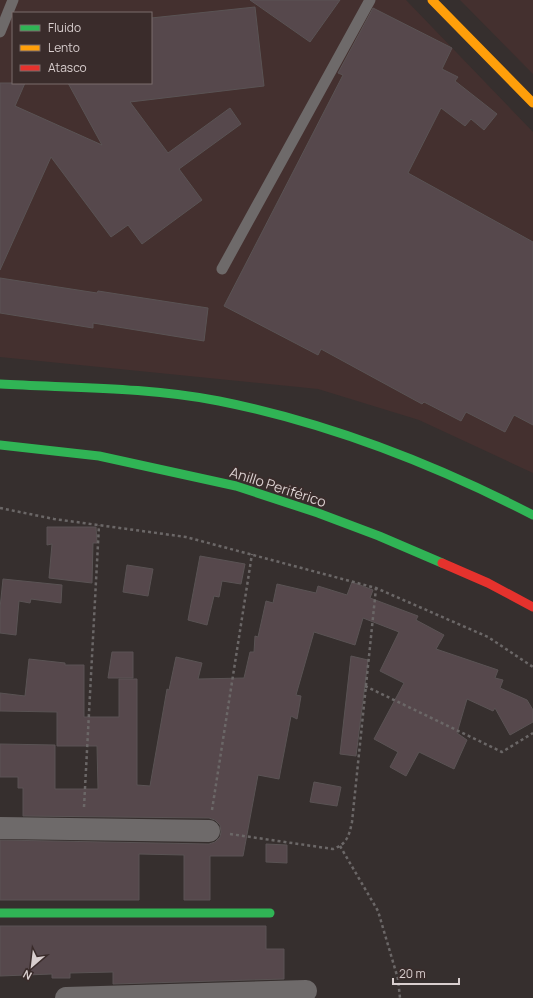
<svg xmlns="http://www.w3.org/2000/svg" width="533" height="998" font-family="Manrope,sans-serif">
	<rect width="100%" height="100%" fill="#362f2e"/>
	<!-- built -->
	<g fill="#44302f" fill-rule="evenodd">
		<path d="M0,0H406L533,132V473L419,420L318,389L0,357ZM13,13H151V83H13Z"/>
		<polygon points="460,0 533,0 533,74"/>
	</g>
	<!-- building -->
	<g fill="#56484c" stroke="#5a5354">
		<polygon points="250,0 340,0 310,42"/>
		<polygon points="255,7 264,86 130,102 168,153 230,108 241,124 179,169 202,200 142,244 128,225 111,237 51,157 0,270 0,83 25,83 15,106 102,145 68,83 151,83 151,18"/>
		<polygon points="373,8 452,48 442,69 458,77 455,81 497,114 484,130 471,119 465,126 441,108 408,173 533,242 533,425 514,415 505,432 466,412 461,421 424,402 422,404 321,349 318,355 224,306 343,75 338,73"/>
		<polygon points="0,278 97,293 98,291 208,308 204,341 93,323 93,328 0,313"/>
		<polygon points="47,527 96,527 97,543 93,543 92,583 49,578 52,544 47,545"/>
		<polygon points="200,556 245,564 241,584 222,581 219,597 214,596 207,625 188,620"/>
		<polygon points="127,565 153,569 148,596 123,592"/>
		<polygon points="3,579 62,585 61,603 31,599 30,603 19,601 16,635 0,633 0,608"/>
		<polygon points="352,582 373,590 370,598 418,616 416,620 444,635 436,649 498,670 495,678 503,680 500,688 527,700 533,710 533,722 510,735 495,708 493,711 467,699 457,733 467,740 454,769 419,752 406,776 390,767 398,752 374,739 404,683 380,671 399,632 363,618 355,645 314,632 296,695 301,696 297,719 291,716 279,779 258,775 243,856 210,856 210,900 184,900 184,855 139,854 139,900 0,900 0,840 209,844 215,842 220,837 221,832 220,825 215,820 209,818 23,816 23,788 18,788 18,777 0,777 0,744 55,745 55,789 98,789 97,746 57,746 57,712 0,711 0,693 25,696 29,659 65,663 65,665 84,665 84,717 119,717 119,679 137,679 137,785 150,786 167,689 169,690 176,657 202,663 198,679 244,678 250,652 254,652 255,636 258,637 266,601 273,603 277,584 316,593 318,586 347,595"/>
		<polygon points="112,652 133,652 133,678 108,678"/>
		<polygon points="351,656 368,660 356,756 340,754"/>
		<polygon points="314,782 341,787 337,806 310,802"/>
		<polygon points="266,844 287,845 287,863 266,862"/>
		<polygon points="0,926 266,926 266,949 284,949 284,979 113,984 113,972 70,973 70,978 52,978 52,974 0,976"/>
	</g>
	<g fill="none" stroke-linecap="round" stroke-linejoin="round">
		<!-- path -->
		<g stroke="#6b6767" stroke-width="2.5" stroke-dasharray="3 3" stroke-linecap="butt">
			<polyline points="0,508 54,519 186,537 376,588 488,637 533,667"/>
			<polyline points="365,686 502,752 533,733"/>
			<polyline points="84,807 99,525"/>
			<polyline points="212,810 252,554"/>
			<path d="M230,834L333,849C347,844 349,836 352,822L376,588"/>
			<polyline points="340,846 378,911 398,979 400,998"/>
		</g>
		<!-- lane -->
		<g stroke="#6e6a6a" stroke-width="11">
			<polyline points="0,32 13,0"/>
			<polyline points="222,269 370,0"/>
		</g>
		<!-- street -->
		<g stroke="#6e6a6a" stroke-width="22">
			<polyline points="0,828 209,831"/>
			<polyline points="66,998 306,991"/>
		</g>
		<!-- fast -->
		<g stroke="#30b455" stroke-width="9">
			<path d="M0,384C73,388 148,387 219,401C329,423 434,464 533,515"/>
			<polyline points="0,445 99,456 236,486 318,513 379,536 442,563"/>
			<polyline points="0,913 270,913"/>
		</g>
		<!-- slow -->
		<polyline stroke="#ff9f0a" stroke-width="9" points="432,0 533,103"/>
		<!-- jam -->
		<polyline stroke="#e5322d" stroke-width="9" points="442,563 488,583 533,607"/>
	</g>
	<g text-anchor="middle" stroke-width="3.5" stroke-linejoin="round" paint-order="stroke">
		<!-- street labels -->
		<g font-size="14" fill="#d9cfcf" stroke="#3a2c2b">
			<text transform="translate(278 487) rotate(18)" y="5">Anillo Periférico</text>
		</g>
	</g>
	<!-- legend -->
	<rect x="12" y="12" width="140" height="72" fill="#3a2c2b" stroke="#7a6d6d"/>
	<rect x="20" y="25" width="20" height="6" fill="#30b455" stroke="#7a6d6d"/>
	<text x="48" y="32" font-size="12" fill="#d9cfcf">Fluido</text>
	<rect x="20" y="45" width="20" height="6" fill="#ff9f0a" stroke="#7a6d6d"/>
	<text x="48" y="52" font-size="12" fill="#d9cfcf">Lento</text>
	<rect x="20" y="65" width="20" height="6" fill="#e5322d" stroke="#7a6d6d"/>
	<text x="48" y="72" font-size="12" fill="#d9cfcf">Atasco</text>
	<!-- north arrow -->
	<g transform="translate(32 966) rotate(208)" stroke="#3a2c2b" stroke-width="3" paint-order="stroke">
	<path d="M0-3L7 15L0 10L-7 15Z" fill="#d9cfcf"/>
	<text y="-6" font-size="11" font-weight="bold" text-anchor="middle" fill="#d9cfcf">N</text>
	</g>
	<!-- scale -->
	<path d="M393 978v6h66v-6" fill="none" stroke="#d9cfcf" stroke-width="2"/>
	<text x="399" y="978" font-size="12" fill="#d9cfcf" stroke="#3a2c2b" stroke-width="3" paint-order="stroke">20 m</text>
</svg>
